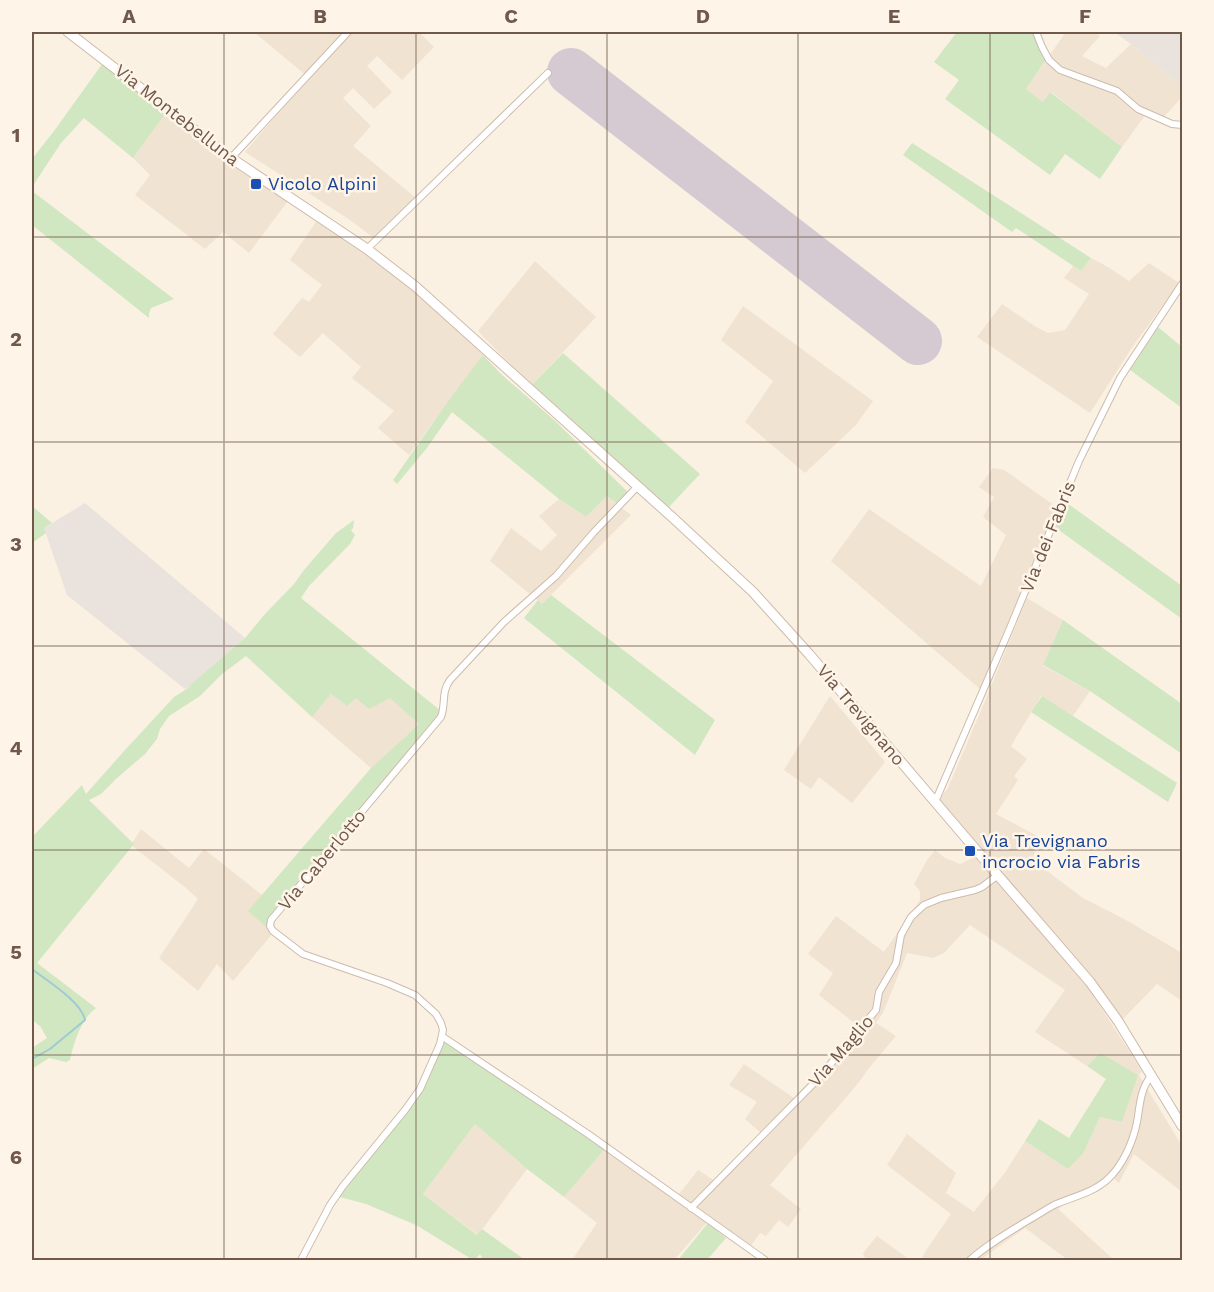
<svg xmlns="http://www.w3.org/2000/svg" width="1214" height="1292" font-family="'Work Sans',sans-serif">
	<rect width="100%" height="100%" fill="#faf1e2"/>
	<!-- residential -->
	<g fill="#f1e3d1">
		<polygon points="254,32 419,32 434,47 402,80 377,56 367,66 392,92 374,109 353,88 343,98 371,126 353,146 416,198 374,238 347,218 245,152 308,77"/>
		<polygon points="1066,32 1096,32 1100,36 1082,56 1106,68 1131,44 1182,87 1182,97 1160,121 1146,114 1122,147 1051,92 1043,102 1026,89"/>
		<polygon points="168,110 291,197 249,253 223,232 205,249 135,195 150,175 133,158"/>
		<polygon points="320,216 461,325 483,355 409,455 378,428 394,411 352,378 361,367 323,333 300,357 273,334 302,298 309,302 322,285 290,260"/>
		<polygon points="1091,258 1108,267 1129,281 1149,263 1179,283 1133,346 1090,413 977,337 1002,304 1036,327 1048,333 1065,330 1089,294 1064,278 1073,266 1081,271"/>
		<polygon points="535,261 596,317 532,385 511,365 478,331"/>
		<polygon points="743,306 873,401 856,425 805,473 745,422 773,381 721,340"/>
		<polygon points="993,468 1004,470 1058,508 980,689 831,561 869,509 981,586 1006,535 983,517 994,497 979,487"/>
		<polygon points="607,496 631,515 542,604 490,561 511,528 541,551 557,535 539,516 559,499 586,517"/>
		<polygon points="1027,598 1063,620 1043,666 1090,691 1073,716 1041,696 1011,746 1027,759 1014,776 1018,780 996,814 1043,839 1031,859 1083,898 1126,920 1182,953 1182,1001 1157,984 1121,1021 937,802 948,788 985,701"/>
		<polygon points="331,694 347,706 356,698 390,697 419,724 371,768 312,717"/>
		<polygon points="830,696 885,762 852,803 819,777 811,789 784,770"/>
		<polygon points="141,829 189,868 204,849 262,895 249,911 273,933 233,981 217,964 198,991 159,958 198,899 186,888 131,845"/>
		<polygon points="935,850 945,858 960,864 975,857 1087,986 1142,1071 1139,1075 1182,1146 1182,1192 1134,1154 1119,1183 1113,1178 1076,1196 1058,1209 1113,1259 1112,1260 1068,1260 1025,1228 980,1260 921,1260 925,1252 951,1214 887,1165 907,1134 956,1173 946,1193 974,1212 1006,1171 1025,1141 1068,1169 1083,1154 1100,1117 1122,1122 1100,1053 1087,1066 1035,1032 1065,990 970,925 944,953 933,958 907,953 883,1013 876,1023 896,1036 869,1068 856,1086 770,1185 801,1209 788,1227 779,1220 766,1236 760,1233 750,1247 709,1220 674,1260 572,1260 597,1223 564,1197 609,1144 679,1194 698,1170 715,1181 761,1133 745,1119 757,1102 729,1085 744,1064 794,1098 858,1026 819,995 833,973 808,954 836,916 884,952 920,900 920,891 914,884 927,860"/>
		<polygon points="475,1124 527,1169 478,1235 423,1194"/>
		<polygon points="877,1236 910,1260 863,1260 865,1258 863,1253"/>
	</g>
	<!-- industrial -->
	<g fill="#eae3dd">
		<polygon points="1114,32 1182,32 1182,87 1131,44"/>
		<polygon points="85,503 245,638 185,689 67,595 44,528"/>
	</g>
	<!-- green -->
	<g fill="#d1e7c2">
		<polygon points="957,32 1040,32 1043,45 1050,54 1026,89 1043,102 1050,92 1122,147 1100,179 1065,154 1050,175 945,99 959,80 934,62"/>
		<polygon points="105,60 168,110 133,158 84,118 61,143 32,187 32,159 54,131"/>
		<polygon points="912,143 1091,258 1081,271 1016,228 1012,232 903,155"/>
		<polygon points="32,191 174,299 151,308 149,313 149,318 32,225"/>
		<polygon points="1158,327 1182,347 1182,408 1130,370"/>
		<polygon points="563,353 700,474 668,508 637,484 561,410 532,385"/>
		<polygon points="483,355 502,375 553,419 633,497 619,505 607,496 586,517 559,499 452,412 427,448 397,484 393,480 454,393"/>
		<polygon points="1067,503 1182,586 1182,619 1056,528"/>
		<polygon points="32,506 52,523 44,528 46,533 32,543"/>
		<path d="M354,520L353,528L351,530L355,535L350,544L309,586L301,598L446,715L267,928L248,911L371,768L419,724L390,698L369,709L356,698L347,706L331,694L312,717L246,656L222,674L200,696L169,716L160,729L157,739L145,754L117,778L101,794L89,800L134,844L37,963L96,1008C81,1019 74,1042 70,1060L66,1062L49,1058L32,1069V1048L47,1038L40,1026L32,1020V837L82,785L86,794L125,750L174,697L193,685L185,689L245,638L265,614L294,584L304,570L336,533Z"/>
		<polygon points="551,595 715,720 695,755 524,618 538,600 542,604"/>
		<polygon points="1063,620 1182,704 1182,754 1090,691 1043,665"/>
		<polygon points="1042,696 1177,783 1168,802 1031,712"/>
		<polygon points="445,1035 609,1144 564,1197 527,1169 475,1124 423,1194 477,1235 482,1229 525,1260 483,1260 480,1254 475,1260 473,1260 416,1225 366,1204 340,1197 365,1161 414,1101"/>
		<polygon points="1100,1053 1138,1075 1122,1122 1100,1117 1083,1154 1068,1169 1025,1141 1039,1119 1069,1138 1106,1079 1087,1066"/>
		<polygon points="708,1223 726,1238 707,1260 678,1260"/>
	</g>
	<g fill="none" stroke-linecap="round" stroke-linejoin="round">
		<!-- stream -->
		<path stroke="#9fcbd3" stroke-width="2" d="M32,969C47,981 81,1001 85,1020L50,1049L32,1059"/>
		<!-- runway -->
		<polyline stroke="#d6cad2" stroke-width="48" points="571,72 918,341"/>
		<!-- minor casing -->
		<g stroke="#cdbbad" stroke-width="8">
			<g id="minor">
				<polyline points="1036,32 1042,47 1049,60 1060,70 1117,91 1138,109 1172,124 1182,125"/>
				<polyline points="231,158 348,32"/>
				<polyline points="367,249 548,73"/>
				<polyline points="935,802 1010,628 1079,461 1120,378 1182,284"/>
				<polyline points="443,1037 588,1134 765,1260"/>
				<polyline points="691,1208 817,1080 876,1010 879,992 896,963 901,935 911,917 924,905 941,898 975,890 982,887 998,875"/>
				<path d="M301,1260L330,1205L343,1186L405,1110L420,1089L440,1044L443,1030L441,1023L436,1014L415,995L387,983L303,954L273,931L270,926L271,920L441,717C446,704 441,692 450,680L504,622L556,576L594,532L637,487"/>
				<path d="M970,1260C987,1245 1007,1233 1027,1221C1036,1216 1045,1210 1054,1205C1072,1197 1093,1193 1108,1179C1123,1165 1133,1142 1137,1122C1140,1106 1140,1088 1152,1075"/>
			</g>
		</g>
		<!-- secondary casing -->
		<g stroke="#cfbaaa" stroke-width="11">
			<polyline id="secondary" points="68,32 231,158 367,249 415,286 672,517 753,592 809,654 977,851 1090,982 1118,1021 1182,1126"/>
		</g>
		<!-- minor -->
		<use href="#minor" stroke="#fff" stroke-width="6"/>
		<!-- secondary -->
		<use href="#secondary" stroke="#fff" stroke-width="9"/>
	</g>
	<!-- grid -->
	<path fill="none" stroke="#70584a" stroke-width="1.5" stroke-opacity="0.55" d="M224,32V1260M416,32V1260M607,32V1260M798,32V1260M990,32V1260M32,237H1182M32,442H1182M32,646H1182M32,850H1182M32,1055H1182"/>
	<!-- markers -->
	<g fill="#1a4fb4" stroke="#fef5e8" stroke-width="2">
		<rect x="250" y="178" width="12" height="12" rx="3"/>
		<rect x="964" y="845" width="12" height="12" rx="3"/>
	</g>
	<g text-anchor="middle" stroke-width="5" stroke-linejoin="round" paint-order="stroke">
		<!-- street labels -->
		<g font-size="18" fill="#70584a" stroke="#fef5e8">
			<text transform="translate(177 115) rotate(38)" y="6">Via Montebelluna</text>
			<text transform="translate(1048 537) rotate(-68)" y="6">Via dei Fabris</text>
			<text transform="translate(861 715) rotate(50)" y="6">Via Trevignano</text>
			<text transform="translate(322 860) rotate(-50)" y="6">Via Caberlotto</text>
			<text transform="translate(841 1051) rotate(-49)" y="6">Via Maglio</text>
		</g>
		<!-- transit labels -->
		<g font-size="18" fill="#164399" stroke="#fef5e8" text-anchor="start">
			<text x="268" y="190">Vicolo Alpini</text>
			<text x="982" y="847">Via Trevignano<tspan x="982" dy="21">incrocio via Fabris</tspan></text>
		</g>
	</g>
	<!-- border -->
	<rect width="1214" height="1292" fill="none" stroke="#fef5e8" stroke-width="66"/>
	<rect x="33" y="33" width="1148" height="1226" fill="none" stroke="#70584a" stroke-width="2"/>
	<g font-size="20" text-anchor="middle" font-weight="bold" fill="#70584a">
		<text x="129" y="23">A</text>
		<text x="320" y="23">B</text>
		<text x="511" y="23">C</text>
		<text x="703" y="23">D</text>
		<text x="894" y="23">E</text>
		<text x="1085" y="23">F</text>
		<text x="16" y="142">1</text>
		<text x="16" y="346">2</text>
		<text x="16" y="551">3</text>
		<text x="16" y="755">4</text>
		<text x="16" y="959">5</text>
		<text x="16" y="1164">6</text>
	</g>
</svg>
